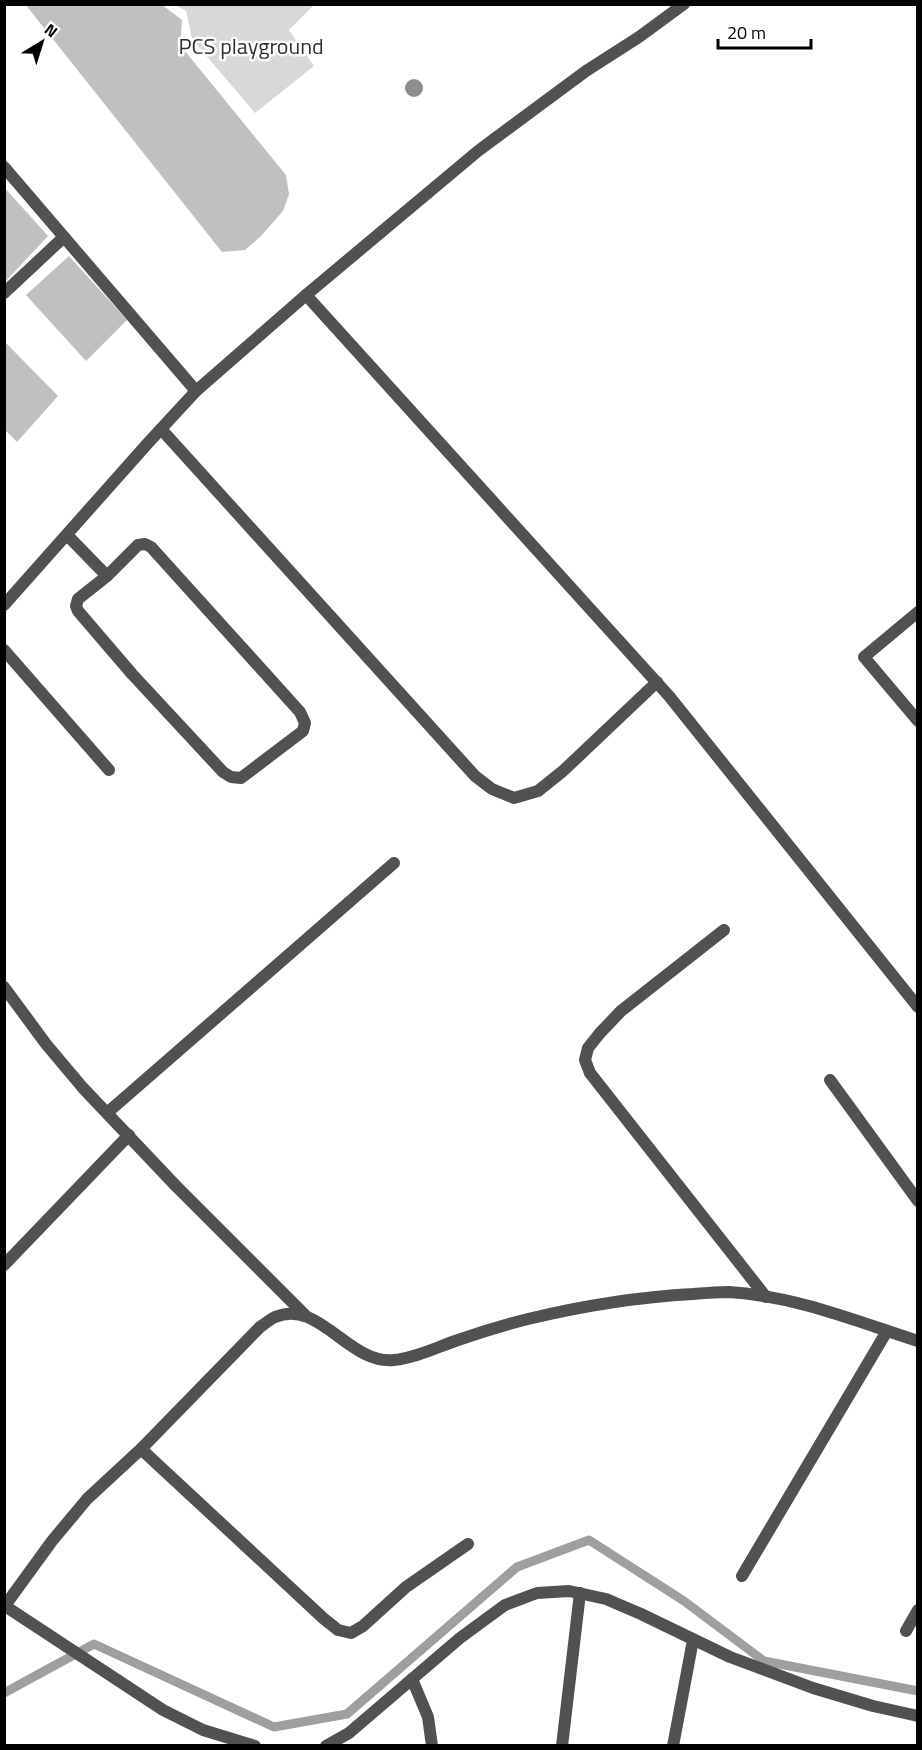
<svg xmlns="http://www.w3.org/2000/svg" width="922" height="1750" font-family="'Titillium Web',sans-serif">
	<rect width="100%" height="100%" fill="#fff"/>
	<!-- green -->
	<polygon fill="#d8d8d8" points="175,5 314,5 289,30 314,66 255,113 192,39 186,11"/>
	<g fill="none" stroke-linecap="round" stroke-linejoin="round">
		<!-- stream -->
		<polyline stroke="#9f9f9f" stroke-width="9" points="4,1693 94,1644 274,1727 347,1714 517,1567 589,1540 684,1601 764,1661 918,1691"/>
	</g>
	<!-- building -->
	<g fill="#c0c0c0">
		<polygon points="25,4 161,4 182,20 180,45 286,175 289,194 283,211 261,236 245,250 222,252"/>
		<polygon points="4,187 48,236 4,283"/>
		<polygon points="69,256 127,320 86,361 26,295"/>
		<polygon points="4,341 58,396 17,442 4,429"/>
	</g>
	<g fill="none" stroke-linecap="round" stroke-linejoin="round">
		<!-- street -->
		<g stroke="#515151" stroke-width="12">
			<polyline points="4,167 196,391"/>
			<polyline points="4,293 64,237"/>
			<polyline points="306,295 669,696 918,1007"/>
			<polyline points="161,429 475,776 492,789 514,798 538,791 563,771 657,682"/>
			<polyline points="67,535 107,576"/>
			<polygon points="145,544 151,547 300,712 305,723 303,731 241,778 231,777 223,772 132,674 78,611 76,606 78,599 107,576 138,545"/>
			<polyline points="4,605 148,443 196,391 306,295 478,151 586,71 639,37 684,4"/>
			<polyline points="918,612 864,657 918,721"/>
			<polyline points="4,650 109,770"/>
			<polyline points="724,930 621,1011 600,1033 588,1048 585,1060 590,1073 766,1297"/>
			<polyline points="4,987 46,1044 83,1088 176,1186 305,1315"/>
			<polyline points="830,1080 918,1201"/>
			<polyline points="107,1113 394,863"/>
			<polyline points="4,1265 129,1135"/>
			<polyline points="141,1449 323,1618 338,1630 351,1633 363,1626 406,1587 468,1544"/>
			<polyline points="742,1576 887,1331"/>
			<polyline points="5,1606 163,1710 203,1730 255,1746"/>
			<path d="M4,1607L52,1541L87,1499L141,1449L260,1327C265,1324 270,1319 275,1317C319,1298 349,1365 394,1360C416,1358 437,1347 458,1340C481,1332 504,1325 528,1319C582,1306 638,1297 693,1294C705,1293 718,1292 729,1292C795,1296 856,1321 918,1341"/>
			<polyline points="906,1631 918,1610"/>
			<polyline points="412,1679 428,1717 432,1746"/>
			<polyline points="326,1746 349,1733 460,1638 505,1605 537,1593 569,1591 606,1599 641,1614 730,1657 813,1688 873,1706 918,1716"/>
			<polyline points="562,1746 580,1593"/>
			<polyline points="673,1746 693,1640"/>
		</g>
	</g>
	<!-- trees -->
	<circle fill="#8d8d8d" cx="414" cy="88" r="9"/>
	<g text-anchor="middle" stroke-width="5" stroke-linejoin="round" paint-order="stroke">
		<!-- park labels -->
		<g font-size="22" fill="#2f2f2f" stroke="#fff">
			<text x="251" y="54">PCS playground</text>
		</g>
	</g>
	<!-- border -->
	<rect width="922" height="1750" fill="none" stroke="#000000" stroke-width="12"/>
	<!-- north arrow -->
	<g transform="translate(42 42) rotate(38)" stroke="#ffffff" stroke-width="4.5" paint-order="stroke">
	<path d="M0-4.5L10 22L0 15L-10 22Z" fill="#000000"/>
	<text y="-9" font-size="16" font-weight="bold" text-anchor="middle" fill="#000000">N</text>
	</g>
	<!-- scale -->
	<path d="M718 39v9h93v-9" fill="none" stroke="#000000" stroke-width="3"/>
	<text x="727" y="39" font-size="18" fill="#000000" stroke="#ffffff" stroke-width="4.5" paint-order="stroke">20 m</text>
</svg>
